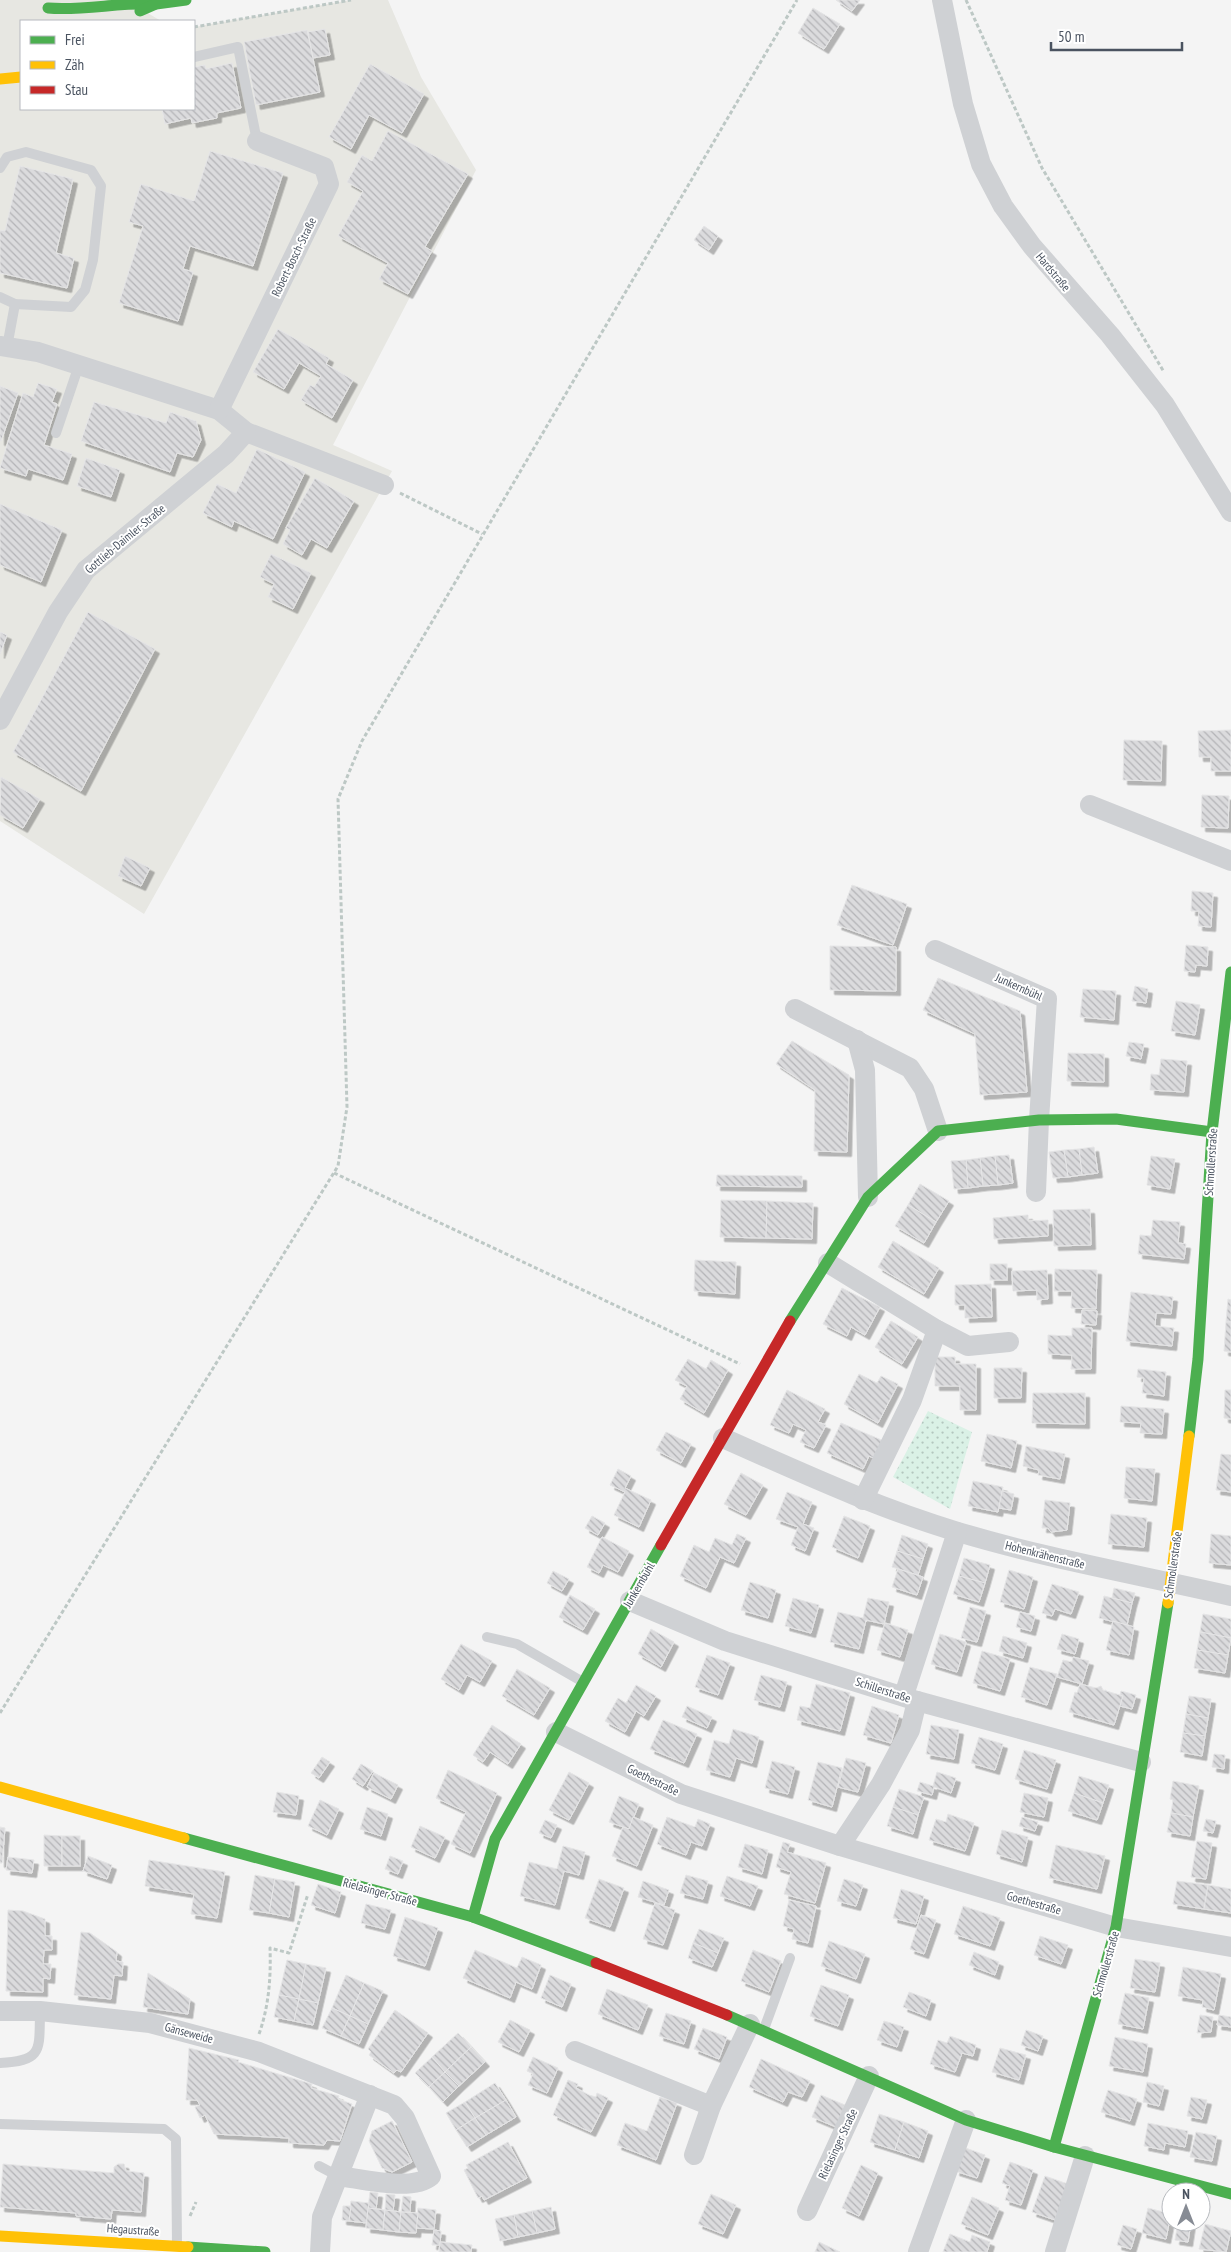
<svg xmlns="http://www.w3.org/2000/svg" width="1231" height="2252" font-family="'PT Sans Narrow',sans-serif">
	<defs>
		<pattern id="grass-dots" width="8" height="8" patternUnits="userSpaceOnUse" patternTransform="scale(1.25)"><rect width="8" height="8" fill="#daf1e6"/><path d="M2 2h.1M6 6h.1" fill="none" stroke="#b3c6be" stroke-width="1.8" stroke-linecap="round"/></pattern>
		<pattern id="building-back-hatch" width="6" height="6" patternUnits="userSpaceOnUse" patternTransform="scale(1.25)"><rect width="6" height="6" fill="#dbdbdd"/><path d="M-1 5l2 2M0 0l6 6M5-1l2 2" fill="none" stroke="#b4b4b7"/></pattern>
		<filter id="shadow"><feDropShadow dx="4.5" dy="4.5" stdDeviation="0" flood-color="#0004"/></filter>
	</defs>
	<rect width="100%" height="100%" fill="#f4f4f4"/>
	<!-- commercial -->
	<polygon fill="#e7e7e2" points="0,0 126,0 161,21 21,21 21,109 194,109 194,27 351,0 388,0 421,77 476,170 333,445 392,471 144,914 0,821"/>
	<!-- grass -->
	<polygon fill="url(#grass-dots)" points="928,1411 972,1432 950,1509 893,1477"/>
	<!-- building -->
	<g fill="url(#building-back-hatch)" stroke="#e5e5e6" filter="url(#shadow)">
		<polygon points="836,0 860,0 852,11"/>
		<polygon points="813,8 840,24 824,49 798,33"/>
		<polygon points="325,29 330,55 313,58 308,32"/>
		<polygon points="307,30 320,92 256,105 244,42"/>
		<polygon points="232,63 241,108 217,113 217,118 192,123 191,118 165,124 162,109 194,109 194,67 205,65 206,69"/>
		<polygon points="370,64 424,94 402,133 369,115 351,149 329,137"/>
		<polygon points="388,131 468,174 425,247 432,251 408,294 379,279 388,263 338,236 363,191 347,182 362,155 372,161"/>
		<polygon points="210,151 283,173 253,266 190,246 183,269 193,272 178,321 119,303 143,226 129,222 141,184 194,201"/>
		<polygon points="20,166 73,179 56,253 74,258 67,288 0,273 0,230 5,231"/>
		<polygon points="704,226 718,236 709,250 694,240"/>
		<polygon points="278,329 329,358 326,364 353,380 332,418 301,400 310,385 314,387 321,376 299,363 284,389 253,372"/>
		<polygon points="38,383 57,389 52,402 57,404 44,445 72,454 63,480 28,469 26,476 0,468 23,393 33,397"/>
		<polygon points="0,386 18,393 1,441 0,441"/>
		<polygon points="94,402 166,423 170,412 196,421 201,440 193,457 177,453 170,472 81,441"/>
		<polygon points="257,449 305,472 273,539 234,521 232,527 203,513 217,484 236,493"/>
		<polygon points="86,458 120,470 111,497 77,486"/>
		<polygon points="315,478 354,501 327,548 311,539 302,555 283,544 290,530 286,528"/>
		<polygon points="0,504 62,530 41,582 0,565"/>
		<polygon points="271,554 311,573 293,609 268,597 274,584 260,577"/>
		<polygon points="88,612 155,649 81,791 13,752"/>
		<polygon points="0,632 7,635 0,654"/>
		<polygon points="1231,730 1231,771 1211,771 1211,757 1199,757 1198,731"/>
		<polygon points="1124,740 1162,741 1161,781 1123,780"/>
		<polygon points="1,777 40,799 23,828 0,815"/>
		<polygon points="1202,795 1229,796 1228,828 1201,827"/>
		<polygon points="125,856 150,868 141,886 118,876"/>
		<polygon points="852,885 907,904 893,945 837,925"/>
		<polygon points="1192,891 1213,893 1211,927 1198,926 1199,911 1191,911"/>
		<polygon points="1186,945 1208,947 1207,966 1196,965 1195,972 1184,971"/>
		<polygon points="830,946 896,947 896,991 830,990"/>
		<polygon points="938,978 1020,1011 1027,1092 980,1095 975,1034 923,1010"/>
		<polygon points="1135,986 1148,989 1146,1003 1132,1001"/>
		<polygon points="1083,989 1116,991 1114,1020 1080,1017"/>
		<polygon points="1176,1001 1200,1005 1195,1035 1171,1031"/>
		<polygon points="792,1041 849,1075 847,1152 814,1151 815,1090 776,1064"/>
		<polygon points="1129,1042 1144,1044 1141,1059 1126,1056"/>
		<polygon points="1068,1053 1104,1054 1104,1082 1067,1081"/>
		<polygon points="1161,1059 1187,1061 1184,1092 1150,1090 1151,1074 1159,1075"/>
		<polygon points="1094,1147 1098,1173 1082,1175 1079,1149"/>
		<polygon points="1079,1149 1082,1175 1068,1177 1064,1150"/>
		<polygon points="1064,1150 1068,1177 1053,1178 1049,1152"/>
		<polygon points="1009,1155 1013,1183 998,1185 995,1156"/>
		<polygon points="995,1156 998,1185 983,1186 980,1158"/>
		<polygon points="1151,1156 1175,1159 1170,1189 1147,1185"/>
		<polygon points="980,1158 983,1186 968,1188 966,1160"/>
		<polygon points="966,1160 968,1188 954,1189 951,1161"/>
		<polygon points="717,1175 802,1176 802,1187 716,1186"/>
		<polygon points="920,1184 949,1201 936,1222 908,1205"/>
		<polygon points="721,1200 767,1201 766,1238 720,1237"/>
		<polygon points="767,1201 813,1203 812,1239 766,1238"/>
		<polygon points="908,1205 936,1222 924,1243 895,1226"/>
		<polygon points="1090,1209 1091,1245 1054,1246 1053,1210"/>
		<polygon points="1028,1215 1028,1221 1048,1220 1048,1236 994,1239 993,1218"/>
		<polygon points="1153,1220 1180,1222 1178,1243 1186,1244 1184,1259 1138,1254 1140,1235 1151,1236"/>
		<polygon points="893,1241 939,1268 924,1294 878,1267"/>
		<polygon points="695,1260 736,1262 735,1294 694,1291"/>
		<rect x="990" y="1264" width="17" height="16"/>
		<polygon points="1055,1269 1097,1270 1096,1309 1071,1308 1072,1291 1054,1291"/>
		<polygon points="1047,1270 1048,1299 1037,1300 1037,1290 1013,1291 1012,1271"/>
		<polygon points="991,1284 992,1317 965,1318 965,1305 955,1305 955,1285"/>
		<polygon points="842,1288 880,1307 865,1335 851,1327 847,1336 823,1324"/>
		<polygon points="1131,1292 1173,1297 1171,1314 1156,1313 1155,1326 1174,1328 1172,1346 1126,1341"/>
		<polygon points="1228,1299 1231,1300 1231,1322 1226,1322"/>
		<polygon points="1082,1310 1097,1311 1096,1325 1081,1324"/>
		<polygon points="891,1321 918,1337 902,1364 875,1347"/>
		<polygon points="1226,1322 1231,1322 1231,1352 1224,1351"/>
		<polygon points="1072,1328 1092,1328 1091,1369 1071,1369 1072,1355 1048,1354 1048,1335 1072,1336"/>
		<polygon points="935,1357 955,1357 955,1364 976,1364 976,1410 960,1410 960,1386 935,1386"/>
		<polygon points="688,1359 706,1369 711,1360 728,1370 704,1413 680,1399 687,1386 675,1380"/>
		<polygon points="994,1368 1022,1368 1021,1398 994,1398"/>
		<polygon points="1138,1369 1166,1372 1164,1396 1142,1393 1144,1378 1137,1377"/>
		<polygon points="859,1374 877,1383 881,1376 898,1384 878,1423 844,1404"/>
		<polygon points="787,1390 825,1409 818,1422 826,1425 814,1448 800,1442 806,1430 793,1424 789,1433 770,1425"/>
		<polygon points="1225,1390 1231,1390 1231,1419 1224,1418"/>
		<polygon points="1033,1393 1085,1393 1085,1424 1032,1423"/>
		<polygon points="1121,1406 1164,1409 1162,1434 1140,1433 1141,1423 1120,1422"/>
		<polygon points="841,1423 884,1441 876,1459 869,1456 863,1469 827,1453"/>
		<polygon points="666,1432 691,1444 681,1463 656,1450"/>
		<polygon points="987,1434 1017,1441 1011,1468 981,1461"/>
		<polygon points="1026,1446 1065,1454 1060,1479 1038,1475 1039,1470 1023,1466"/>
		<polygon points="1221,1454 1231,1455 1231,1492 1216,1490"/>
		<polygon points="1126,1467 1155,1469 1152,1501 1124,1498"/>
		<polygon points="618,1469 631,1476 625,1488 651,1500 639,1527 614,1515 625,1492 610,1485"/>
		<polygon points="741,1473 763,1485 746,1515 724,1504"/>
		<polygon points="973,1481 1003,1487 998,1512 968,1506"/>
		<polygon points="1002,1491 1014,1494 1011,1510 999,1508"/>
		<polygon points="787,1492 812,1502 803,1524 814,1528 805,1551 791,1545 798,1527 776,1519"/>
		<polygon points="1045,1500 1070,1503 1067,1530 1051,1532 1048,1528 1042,1528"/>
		<polygon points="1111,1514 1147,1518 1144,1547 1108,1544"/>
		<polygon points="592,1516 605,1523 598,1535 585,1528"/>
		<polygon points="844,1516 870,1526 858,1558 832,1547"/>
		<polygon points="737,1534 746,1538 734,1563 720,1557 706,1588 680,1576 694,1545 709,1552 715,1538 732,1545"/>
		<polygon points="1211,1534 1231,1536 1231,1565 1209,1563"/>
		<polygon points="902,1535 928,1544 923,1559 897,1551"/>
		<polygon points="602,1537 629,1551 618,1572 603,1565 599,1573 587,1567"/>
		<polygon points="897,1551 923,1559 918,1575 892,1567"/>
		<polygon points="964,1558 990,1565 985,1583 959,1576"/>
		<polygon points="898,1569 923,1577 917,1595 892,1587"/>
		<polygon points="1009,1570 1033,1577 1024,1609 1000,1602"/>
		<polygon points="553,1571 569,1579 562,1591 547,1583"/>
		<polygon points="959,1576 985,1583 979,1602 953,1594"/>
		<polygon points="750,1582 776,1590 768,1618 741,1610"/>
		<polygon points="1052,1584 1079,1592 1071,1614 1055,1609 1052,1616 1042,1613"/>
		<polygon points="1114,1588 1135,1593 1132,1603 1112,1598"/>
		<polygon points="570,1595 595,1609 583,1630 559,1617"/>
		<polygon points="1104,1596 1132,1603 1127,1625 1099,1618"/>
		<polygon points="793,1598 819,1605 811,1633 785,1626"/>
		<polygon points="868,1598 889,1602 884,1624 866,1620 859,1649 830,1642 838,1612 863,1618"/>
		<polygon points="970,1607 986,1611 977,1642 961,1638"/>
		<polygon points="1020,1612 1035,1616 1031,1631 1016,1627"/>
		<polygon points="1203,1614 1231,1619 1231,1638 1200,1632"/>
		<polygon points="1113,1621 1134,1627 1129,1655 1106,1650"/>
		<polygon points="885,1623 908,1630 900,1657 877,1650"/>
		<polygon points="651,1629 674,1642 661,1667 638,1654"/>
		<polygon points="1200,1632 1231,1638 1228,1655 1197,1650"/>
		<polygon points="940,1634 966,1642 957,1672 931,1664"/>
		<polygon points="1062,1634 1079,1639 1075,1654 1057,1649"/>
		<polygon points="1003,1636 1027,1643 1023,1658 999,1651"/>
		<polygon points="461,1644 492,1661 480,1682 467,1675 459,1690 441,1679"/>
		<polygon points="1197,1650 1228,1655 1225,1673 1194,1668"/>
		<polygon points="982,1651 1010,1659 1000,1691 973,1683"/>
		<polygon points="707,1655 730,1663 718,1695 695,1687"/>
		<polygon points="1073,1657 1089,1661 1082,1684 1057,1677 1063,1660 1072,1662"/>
		<polygon points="1030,1667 1057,1674 1047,1705 1021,1697"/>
		<polygon points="517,1669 550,1688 534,1715 502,1696"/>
		<polygon points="761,1675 787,1682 780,1707 754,1700"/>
		<polygon points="816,1684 850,1693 840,1731 797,1720 800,1706 810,1708"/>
		<polygon points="1080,1684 1096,1688 1101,1686 1103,1690 1123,1696 1114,1725 1069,1712 1075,1692 1077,1693"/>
		<polygon points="636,1685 656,1696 644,1716 636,1711 625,1732 605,1721 618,1698 626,1703"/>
		<polygon points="1121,1691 1136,1695 1132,1709 1120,1706 1123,1696 1120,1695"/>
		<polygon points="1189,1696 1211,1699 1208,1718 1186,1714"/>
		<polygon points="687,1706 712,1717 707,1728 682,1717"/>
		<polygon points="872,1706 899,1715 891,1743 863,1735"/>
		<polygon points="1186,1714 1208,1718 1205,1736 1183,1733"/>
		<polygon points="663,1720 697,1734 684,1763 650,1749"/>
		<polygon points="492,1725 521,1744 508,1764 490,1752 483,1762 473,1755"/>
		<polygon points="931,1725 959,1730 954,1759 926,1754"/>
		<polygon points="733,1729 759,1737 752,1763 736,1758 730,1777 706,1770 714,1740 729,1744"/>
		<polygon points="1183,1733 1205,1736 1202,1756 1180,1752"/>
		<polygon points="979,1737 1003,1744 995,1770 971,1763"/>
		<polygon points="1024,1750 1056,1760 1047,1789 1015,1779"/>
		<polygon points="1214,1754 1225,1755 1224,1769 1212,1767"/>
		<polygon points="322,1757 330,1762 319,1778 311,1773"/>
		<polygon points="846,1758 866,1763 858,1792 838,1787"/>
		<polygon points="772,1761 795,1767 788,1794 765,1788"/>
		<polygon points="818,1762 842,1768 832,1807 808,1800"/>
		<polygon points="361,1764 373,1771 363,1786 352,1779"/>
		<polygon points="448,1770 497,1793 470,1853 451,1844 466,1812 436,1798"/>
		<polygon points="569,1772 589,1783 569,1820 549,1810"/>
		<polygon points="937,1772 956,1778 951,1793 934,1787 932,1795 917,1791 920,1782 933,1786"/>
		<polygon points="374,1773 398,1785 391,1799 367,1787"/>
		<polygon points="1079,1776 1109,1785 1103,1803 1074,1793"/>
		<polygon points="1173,1781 1199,1786 1193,1817 1171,1813 1173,1800 1170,1799"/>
		<polygon points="899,1789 924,1797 918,1815 893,1807"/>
		<polygon points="277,1792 299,1796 296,1815 273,1812"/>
		<polygon points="1024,1793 1048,1798 1044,1817 1020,1812"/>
		<polygon points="1074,1793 1103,1803 1097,1820 1068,1811"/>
		<polygon points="619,1796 639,1804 629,1829 609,1822"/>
		<polygon points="320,1800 339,1809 327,1835 308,1826"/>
		<polygon points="367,1807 388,1814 381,1836 360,1829"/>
		<polygon points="893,1807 918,1815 913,1834 887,1826"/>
		<polygon points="1171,1813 1193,1817 1190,1836 1167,1832"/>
		<polygon points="948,1814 974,1823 965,1851 929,1840 936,1819 946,1822"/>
		<polygon points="633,1817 653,1825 637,1866 612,1856 623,1827 629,1829"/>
		<polygon points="667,1817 695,1827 698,1819 710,1824 702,1846 691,1842 686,1855 657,1844"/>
		<polygon points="1022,1817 1038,1822 1035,1831 1019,1826"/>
		<polygon points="1206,1819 1216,1821 1213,1833 1203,1831"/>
		<polygon points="545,1820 557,1825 551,1838 539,1833"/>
		<polygon points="420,1826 445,1837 435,1858 411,1847"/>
		<polygon points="0,1827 5,1828 2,1863 0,1863"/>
		<polygon points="1002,1830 1028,1837 1022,1862 996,1854"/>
		<polygon points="44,1835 62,1836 62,1866 44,1866"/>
		<rect x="62" y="1836" width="18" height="30"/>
		<polygon points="1197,1841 1212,1843 1206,1879 1191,1877"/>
		<polygon points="783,1842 790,1844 787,1852 826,1863 815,1903 784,1894 791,1872 776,1867"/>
		<polygon points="745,1844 768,1850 762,1874 738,1867"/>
		<polygon points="1056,1845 1105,1856 1097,1889 1049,1878"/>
		<polygon points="563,1846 585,1852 579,1875 564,1871 555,1905 520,1896 529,1862 557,1869"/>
		<polygon points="88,1856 112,1865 107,1879 83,1871"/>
		<polygon points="390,1856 403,1861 398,1874 385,1869"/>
		<polygon points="8,1857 34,1860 32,1873 6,1870"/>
		<polygon points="149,1860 225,1872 217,1918 191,1914 194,1894 145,1886"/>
		<polygon points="255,1875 275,1879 269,1913 249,1910"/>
		<polygon points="686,1875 708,1881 703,1899 680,1893"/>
		<polygon points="727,1876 758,1886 750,1906 720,1896"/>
		<polygon points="275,1879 295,1882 289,1917 269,1913"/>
		<polygon points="599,1879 624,1888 610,1927 585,1918"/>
		<polygon points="844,1879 863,1885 856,1906 837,1901"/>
		<polygon points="643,1881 669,1890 664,1905 638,1897"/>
		<polygon points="1177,1881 1208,1885 1204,1909 1173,1904"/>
		<polygon points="318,1884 341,1892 335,1913 311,1905"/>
		<polygon points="1208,1885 1231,1889 1231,1913 1204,1909"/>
		<polygon points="901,1889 924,1896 916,1924 893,1918"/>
		<polygon points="789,1900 816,1906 808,1943 792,1939 794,1929 783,1926"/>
		<polygon points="655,1903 675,1910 663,1945 643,1939"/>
		<polygon points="366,1904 391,1910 385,1929 361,1923"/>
		<polygon points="963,1906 1000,1918 990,1946 954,1934"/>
		<polygon points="8,1910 23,1911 45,1919 45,1936 52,1936 52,1950 44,1950 43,1964 51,1964 50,1979 43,1978 43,1992 6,1991"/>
		<polygon points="921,1915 936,1920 924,1954 910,1949"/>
		<polygon points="405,1917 438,1928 425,1966 393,1956"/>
		<polygon points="699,1929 724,1938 718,1953 693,1943"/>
		<polygon points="81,1932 90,1933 117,1952 116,1961 123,1962 122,1976 114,1975 111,1999 74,1995"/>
		<polygon points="1040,1936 1068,1945 1061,1964 1034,1955"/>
		<polygon points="829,1941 865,1954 856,1979 821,1966"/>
		<polygon points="693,1943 718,1953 712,1967 688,1958"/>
		<polygon points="475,1950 517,1968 522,1957 541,1965 532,1989 516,1982 510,1998 463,1978"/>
		<polygon points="753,1950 781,1961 769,1992 741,1981"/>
		<polygon points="974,1952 999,1962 995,1975 969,1965"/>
		<polygon points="1135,1959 1160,1963 1155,1992 1130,1988"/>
		<polygon points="287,1960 306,1964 299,1999 279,1995"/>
		<polygon points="306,1964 326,1968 318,2003 299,1999"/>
		<polygon points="1183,1967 1221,1974 1214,2010 1202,2007 1203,2000 1178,1996"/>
		<polygon points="148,1973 190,1999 188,2014 143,2007"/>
		<polygon points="346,1975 364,1983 350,2016 332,2008"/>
		<polygon points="550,1975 571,1984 562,2007 541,1998"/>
		<polygon points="364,1983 383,1991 368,2024 350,2016"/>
		<polygon points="821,1985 849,1995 838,2026 810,2016"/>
		<polygon points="607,1989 648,2005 638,2030 598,2014"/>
		<polygon points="909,1992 931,2000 926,2016 903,2007"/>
		<polygon points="1125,1993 1149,1998 1143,2029 1118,2024"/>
		<polygon points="279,1995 299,1999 294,2021 274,2017"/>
		<polygon points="299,1999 318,2003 313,2025 294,2021"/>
		<polygon points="332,2008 350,2016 341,2036 322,2028"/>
		<polygon points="395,2010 428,2033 401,2072 397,2070 394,2073 369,2055 371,2052 368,2049"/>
		<polygon points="666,2013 691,2021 684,2044 659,2036"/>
		<polygon points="1200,2015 1213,2017 1211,2032 1197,2033"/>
		<polygon points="1219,2015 1231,2017 1231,2027 1217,2025"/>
		<polygon points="350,2016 368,2024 359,2044 341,2036"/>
		<polygon points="510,2020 530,2030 519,2052 498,2042"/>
		<polygon points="884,2021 904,2027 897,2047 877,2040"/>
		<polygon points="703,2028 727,2037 719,2059 694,2049"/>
		<polygon points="1026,2030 1043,2036 1038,2051 1021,2045"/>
		<polygon points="458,2033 471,2047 445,2072 432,2057"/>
		<polygon points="950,2036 976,2045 973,2056 962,2053 955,2072 930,2064 938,2040 947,2043"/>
		<polygon points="1115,2037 1148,2044 1143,2072 1109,2066"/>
		<polygon points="471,2047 485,2062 459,2086 445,2072"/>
		<polygon points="189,2048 239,2060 238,2062 312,2084 311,2088 339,2096 338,2099 352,2104 340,2141 327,2140 324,2145 289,2143 289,2138 214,2134 205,2115 200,2118 195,2107 200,2105 197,2100 186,2100"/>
		<polygon points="1000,2048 1026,2055 1019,2080 992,2072"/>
		<polygon points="432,2057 445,2072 429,2087 415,2073"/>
		<polygon points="533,2057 558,2068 547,2093 528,2085 533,2074 527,2071"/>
		<polygon points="761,2059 810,2081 802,2097 788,2092 783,2102 749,2087"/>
		<polygon points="445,2072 459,2086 443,2102 429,2087"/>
		<polygon points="568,2080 578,2084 576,2088 589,2095 596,2097 597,2093 608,2098 591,2132 553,2115"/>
		<polygon points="1147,2082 1164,2086 1159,2106 1143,2102"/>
		<polygon points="495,2083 506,2100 475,2118 465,2102"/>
		<polygon points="1108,2090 1137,2099 1130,2121 1101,2112"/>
		<polygon points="821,2095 845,2105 836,2127 812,2117"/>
		<polygon points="660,2097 677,2103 656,2160 617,2145 625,2123 647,2131"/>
		<polygon points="1191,2097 1207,2100 1202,2119 1187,2116"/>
		<polygon points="506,2100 516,2117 486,2135 475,2118"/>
		<polygon points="465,2102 475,2118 456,2130 446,2113"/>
		<polygon points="879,2114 904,2122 895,2150 870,2142"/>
		<polygon points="475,2118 486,2135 467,2147 456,2130"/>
		<polygon points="392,2121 412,2162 392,2172 382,2168 369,2141 372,2131"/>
		<polygon points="904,2122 928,2131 919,2158 895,2150"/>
		<polygon points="1148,2123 1188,2131 1185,2147 1165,2143 1164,2150 1144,2146"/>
		<polygon points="1196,2132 1217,2136 1212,2161 1190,2157"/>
		<polygon points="508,2142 527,2178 484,2200 482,2196 478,2198 464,2170 468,2168 466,2165"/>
		<polygon points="963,2147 985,2155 977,2178 955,2171"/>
		<polygon points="1010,2162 1033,2170 1021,2205 1005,2200 1010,2186 1002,2183"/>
		<polygon points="3,2164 114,2173 114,2167 118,2164 124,2164 126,2171 144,2173 141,2212 112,2210 111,2219 76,2216 76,2213 0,2207"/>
		<polygon points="861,2165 878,2173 859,2216 842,2208"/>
		<polygon points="1045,2176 1068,2184 1055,2220 1032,2212"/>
		<polygon points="370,2192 378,2193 376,2209 368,2208"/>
		<polygon points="386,2194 395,2195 393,2211 385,2210"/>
		<polygon points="711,2194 736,2205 723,2234 698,2224"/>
		<polygon points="403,2196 411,2197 410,2212 401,2212"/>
		<polygon points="972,2197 999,2208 988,2235 961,2224"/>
		<polygon points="351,2201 369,2203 367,2223 349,2221"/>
		<polygon points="343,2206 351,2206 349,2221 342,2220"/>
		<polygon points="551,2207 555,2229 537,2233 532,2211"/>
		<polygon points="368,2208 385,2210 383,2230 366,2228"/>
		<polygon points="418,2208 436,2210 434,2229 416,2228"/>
		<polygon points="1148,2208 1171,2214 1166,2239 1142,2233"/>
		<polygon points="385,2210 401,2212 399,2232 383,2230"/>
		<polygon points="532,2211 537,2233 518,2237 514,2215"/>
		<polygon points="401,2212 418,2213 416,2233 399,2232"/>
		<polygon points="514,2215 518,2237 500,2241 495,2219"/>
		<polygon points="1178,2222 1191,2222 1188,2242 1175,2240"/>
		<polygon points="1205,2224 1231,2231 1226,2252 1199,2249"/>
		<polygon points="1123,2225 1137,2229 1131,2249 1117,2245"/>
		<polygon points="434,2230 441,2231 440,2245 432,2245"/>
		<polygon points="950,2234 970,2242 972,2235 990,2242 987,2252 943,2252"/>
		<polygon points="440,2242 472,2245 471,2252 439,2252"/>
		<polygon points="819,2242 840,2252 815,2252"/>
	</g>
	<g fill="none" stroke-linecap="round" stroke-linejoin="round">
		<!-- path -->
		<g stroke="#bdc8c5" stroke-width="3" stroke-dasharray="4 2.5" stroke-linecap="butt">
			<polyline points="966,0 1042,168 1164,372"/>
			<polyline points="194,27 351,0"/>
			<polyline points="400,493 482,534"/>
			<polyline points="334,1173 740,1364"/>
			<polyline points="0,1713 338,1166 347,1107 338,799 362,741 797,0"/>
			<path d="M259,2034C269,2006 271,1977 270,1948L289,1953L308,1894"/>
			<polyline points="190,2216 196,2202"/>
		</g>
		<!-- lane -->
		<g stroke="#cfd1d4" stroke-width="10">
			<polyline points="194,57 238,47 257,141"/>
			<polyline points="0,168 7,157 26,152 91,170 101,186 93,260 85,290 71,307 15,304 0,297"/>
			<polyline points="7,347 15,304"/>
			<polyline points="56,433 79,365"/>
			<polyline points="487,1637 517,1644 583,1682"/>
			<polyline points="764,2029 790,1958"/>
			<path d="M0,2063C44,2061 39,2049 40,2011"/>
			<polyline points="0,2124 164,2129 176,2139 177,2246"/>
			<polyline points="319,2166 338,2176"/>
		</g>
		<!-- street -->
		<g stroke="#cfd1d4" stroke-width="20">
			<polyline points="942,0 963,104 981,164 1003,206 1032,246 1110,335 1165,405 1231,512"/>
			<polyline points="0,346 38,352 219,410 246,432 384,485"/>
			<polyline points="219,410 329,184 324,167 257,141"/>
			<polyline points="0,720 58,612 86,570 226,454 246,432"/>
			<polyline points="1090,805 1231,861"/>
			<polyline points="935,950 1047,999 1039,1120 1036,1192"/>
			<polyline points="795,1009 910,1068 924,1089 938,1131"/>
			<polyline points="857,1040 865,1070 868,1197"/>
			<polyline points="828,1263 937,1330 968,1346 1009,1342"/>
			<path d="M723,1438C800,1472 877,1508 958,1532C1048,1559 1140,1575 1231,1596"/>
			<polyline points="863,1500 912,1400 937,1330"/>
			<polyline points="630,1601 725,1641 917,1701 1141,1762"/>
			<polyline points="904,1695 957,1532"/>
			<polyline points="556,1732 681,1794 840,1846 1116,1927 1231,1947"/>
			<polyline points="840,1846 881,1784 910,1730 917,1701"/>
			<path d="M0,2011H40L150,2023L259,2052L394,2105L405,2118L431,2176C412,2192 363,2179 338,2176"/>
			<polyline points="575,2051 711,2106"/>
			<polyline points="694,2155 711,2106 750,2024"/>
			<polyline points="807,2211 869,2076"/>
			<polyline points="320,2252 322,2217 370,2095"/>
			<polyline points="918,2252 966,2120"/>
			<polyline points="1055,2252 1085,2156"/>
		</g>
		<!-- fast -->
		<g stroke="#4caf50" stroke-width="11">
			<path d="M48,8C84,11 120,2 156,4"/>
			<polyline points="140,11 156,4 186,0"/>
			<polyline points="790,1321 868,1197 938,1131 1039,1120 1116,1119 1212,1132"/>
			<polyline points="1189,1436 1198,1359 1212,1132 1231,972"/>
			<polyline points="184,1838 473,1917 596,1963"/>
			<polyline points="473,1917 495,1839 661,1545"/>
			<polyline points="727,2015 966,2120 1054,2147 1231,2194"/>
			<polyline points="1054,2147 1116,1927 1168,1603"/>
			<polyline points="188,2247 265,2252"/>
		</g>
		<!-- slow -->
		<g stroke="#ffc107" stroke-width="11">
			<polyline points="0,79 21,77"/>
			<polyline points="1168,1603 1189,1436"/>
			<polyline points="0,1787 184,1838"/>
			<polyline points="0,2236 188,2247"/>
		</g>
		<!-- jam -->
		<g stroke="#c62828" stroke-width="11">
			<polyline points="661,1545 790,1321"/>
			<polyline points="596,1963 727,2015"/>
		</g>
	</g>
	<g text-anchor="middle" stroke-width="4" stroke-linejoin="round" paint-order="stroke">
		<!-- street labels -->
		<g font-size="12" fill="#4a5360" stroke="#fff">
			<text transform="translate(294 257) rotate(-64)" y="4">Robert-Bosch-Straße</text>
			<text transform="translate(1053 272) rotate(50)" y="4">Hardstraße</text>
			<text transform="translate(125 539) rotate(-40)" y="4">Gottlieb-Daimler-Straße</text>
			<text transform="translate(1019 987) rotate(24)" y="4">Junkernbühl</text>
			<text transform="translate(1211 1162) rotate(-86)" y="4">Schmollerstraße</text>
			<text transform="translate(1045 1555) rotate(14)" y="4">Hohenkrähenstraße</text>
			<text transform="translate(1173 1565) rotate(-82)" y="4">Schmollerstraße</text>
			<text transform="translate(639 1585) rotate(-60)" y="4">Junkernbühl</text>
			<text transform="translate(883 1690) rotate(18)" y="4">Schillerstraße</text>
			<text transform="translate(653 1780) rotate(26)" y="4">Goethestraße</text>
			<text transform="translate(380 1892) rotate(15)" y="4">Rielasinger Straße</text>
			<text transform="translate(1034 1903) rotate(16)" y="4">Goethestraße</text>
			<text transform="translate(1106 1964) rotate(-74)" y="4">Schmollerstraße</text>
			<text transform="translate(189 2033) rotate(15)" y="4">Gänseweide</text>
			<text transform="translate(838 2144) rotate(-65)" y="4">Rielasinger Straße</text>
			<text transform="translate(133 2230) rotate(4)" y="4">Hegaustraße</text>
		</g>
	</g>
	<!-- legend -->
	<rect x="20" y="20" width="175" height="90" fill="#ffffff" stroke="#b7babf"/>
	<rect x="30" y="36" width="25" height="8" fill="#4caf50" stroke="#b7babf"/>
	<text x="65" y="45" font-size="15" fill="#4a5360">Frei</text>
	<rect x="30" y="61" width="25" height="8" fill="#ffc107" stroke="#b7babf"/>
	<text x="65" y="70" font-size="15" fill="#4a5360">Zäh</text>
	<rect x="30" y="86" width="25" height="8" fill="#c62828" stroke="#b7babf"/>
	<text x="65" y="95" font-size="15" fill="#4a5360">Stau</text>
	<!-- north arrow -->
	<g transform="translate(1186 2207)"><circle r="24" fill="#ffffff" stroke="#b7babf"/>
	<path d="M0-4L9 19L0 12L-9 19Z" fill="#868b94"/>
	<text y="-8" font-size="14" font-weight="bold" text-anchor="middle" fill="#4a5360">N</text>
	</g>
	<!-- scale -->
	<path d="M1051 42v8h131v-8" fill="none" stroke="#4a5360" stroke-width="2.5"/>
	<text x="1058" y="42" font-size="15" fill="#4a5360" stroke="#ffffff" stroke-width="4" paint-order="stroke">50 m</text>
</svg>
